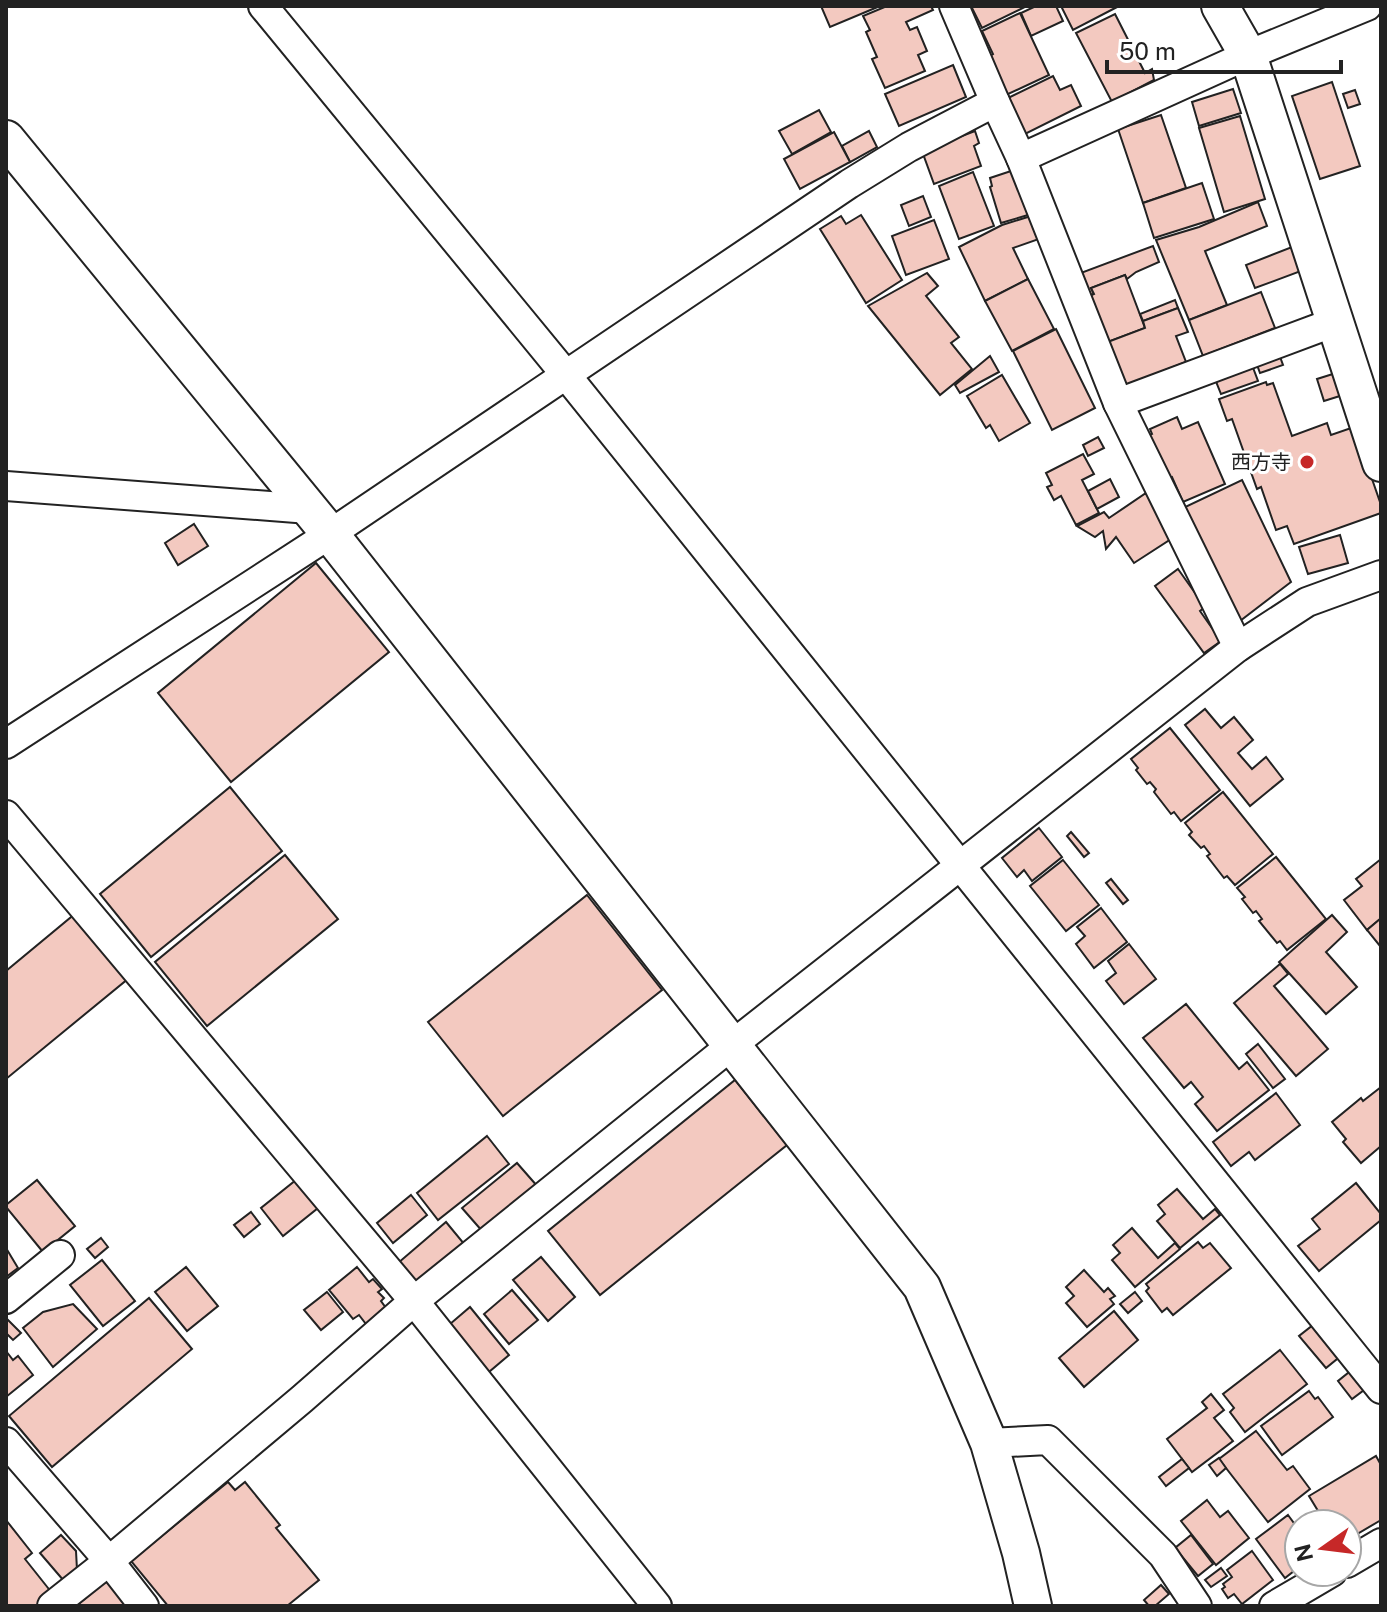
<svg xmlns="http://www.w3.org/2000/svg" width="1387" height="1612" font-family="'Public Sans','Noto Sans JP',sans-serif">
	<rect width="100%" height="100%" fill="#fff"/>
	<!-- building -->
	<g fill="#f3c9c0" stroke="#222" stroke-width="2">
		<polygon points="821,6 880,6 830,27"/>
		<polygon points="887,6 931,6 933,10 906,22 910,30 917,27 927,51 918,55 925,71 885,88 872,59 877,57 866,32 870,30 863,16"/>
		<polygon points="971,6 1024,6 1025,7 982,28"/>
		<polygon points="1036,6 1056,6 1063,21 1031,36 1021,13"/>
		<polygon points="1061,6 1119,6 1073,30"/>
		<polygon points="1020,13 1049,75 1006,95 988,57 993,54 982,31"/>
		<polygon points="1115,14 1145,73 1152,69 1154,80 1112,102 1076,33"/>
		<polygon points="953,65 966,97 899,126 885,94"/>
		<polygon points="1053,76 1060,90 1071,85 1081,106 1025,134 1008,98"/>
		<polygon points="1332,82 1360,166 1320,179 1292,96"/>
		<polygon points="1233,89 1241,113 1199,126 1192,102"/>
		<polygon points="1355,90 1360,104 1348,108 1343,94"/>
		<polygon points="819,110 831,132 792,154 779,131"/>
		<polygon points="1161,115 1186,188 1143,203 1118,129"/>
		<polygon points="1240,116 1265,199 1224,212 1199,128"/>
		<polygon points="869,131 877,147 850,162 842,146"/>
		<polygon points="975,131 979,143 974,146 981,166 934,184 922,151"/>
		<polygon points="834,132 850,162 800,189 784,159"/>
		<polygon points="1014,170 1028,215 1001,223 990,187 992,186 990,178"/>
		<polygon points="973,172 994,226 959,239 939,186"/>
		<polygon points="1202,183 1214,219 1154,238 1143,203"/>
		<polygon points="923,196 931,217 909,226 901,205"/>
		<polygon points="1258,202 1267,226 1205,251 1227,305 1189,320 1156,240 1199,227"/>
		<polygon points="861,215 902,280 866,303 820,229 841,216 846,224"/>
		<polygon points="1031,216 1039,239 1013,248 1028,279 985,301 959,247 1002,225"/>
		<polygon points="934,220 949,259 906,275 892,236"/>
		<polygon points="1153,246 1159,262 1136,272 1127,279 1125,275 1091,288 1094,294 1087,297 1078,274"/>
		<polygon points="1292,247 1301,271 1255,288 1246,265"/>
		<polygon points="927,273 938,286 926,296 959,337 951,343 972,369 940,395 868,306"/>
		<polygon points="1125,275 1145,328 1105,343 1087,297 1094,294 1091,288"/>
		<polygon points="1028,279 1054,329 1012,351 985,301"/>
		<polygon points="1261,292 1275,328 1203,356 1189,320"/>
		<polygon points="1175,300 1178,308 1143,321 1140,314"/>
		<polygon points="1178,308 1188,332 1176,336 1186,362 1122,387 1105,343 1145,328 1143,321"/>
		<polygon points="1056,329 1095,408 1052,430 1013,351"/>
		<polygon points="1279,354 1283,365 1260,373 1256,362"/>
		<polygon points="990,356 999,372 960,393 955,385"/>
		<polygon points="1252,365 1258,381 1221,394 1215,379"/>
		<polygon points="1336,373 1343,395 1324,401 1317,379"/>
		<polygon points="1002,375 1030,423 999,441 990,425 986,428 967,396"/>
		<polygon points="1266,382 1267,385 1273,383 1292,436 1327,423 1331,435 1354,427 1381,505 1381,513 1294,544 1287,526 1276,530 1261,487 1257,489 1232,419 1227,421 1219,399"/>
		<polygon points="1177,417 1182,429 1198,422 1225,484 1183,502 1172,477 1165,480 1146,436 1152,434 1150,429"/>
		<polygon points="1098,437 1104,448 1088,456 1083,445"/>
		<polygon points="1083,454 1094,474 1082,480 1099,513 1076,525 1061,496 1054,500 1047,487 1052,485 1046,473"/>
		<polygon points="1110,479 1119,497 1097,509 1088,491"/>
		<polygon points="1242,480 1291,582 1240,621 1179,510"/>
		<polygon points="1146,493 1168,527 1171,539 1134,563 1116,537 1106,549 1103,531 1095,537 1077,526 1104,512 1109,518"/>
		<polygon points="194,524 208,546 178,565 165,543"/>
		<polygon points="1340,535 1348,563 1308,574 1299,547"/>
		<polygon points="316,563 389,652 231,782 158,693"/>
		<polygon points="1178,569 1205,607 1200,611 1221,641 1204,653 1155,586"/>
		<polygon points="1205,709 1221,728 1234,717 1253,740 1238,753 1252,769 1266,757 1283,779 1250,806 1185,725"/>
		<polygon points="1170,728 1220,790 1181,821 1174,812 1171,814 1154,792 1156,789 1150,782 1147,784 1136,770 1138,768 1131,759"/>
		<polygon points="230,787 282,851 151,957 100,894"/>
		<polygon points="1223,792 1273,854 1235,885 1227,876 1224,878 1207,856 1210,854 1204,846 1201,848 1189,835 1192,832 1185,823"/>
		<polygon points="1039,828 1062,857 1032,881 1024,870 1017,877 1002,858"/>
		<polygon points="1071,832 1089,853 1084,857 1067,836"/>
		<polygon points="285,855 338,919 207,1026 155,962"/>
		<polygon points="1276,857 1326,919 1287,950 1280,941 1277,943 1259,921 1262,919 1256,911 1253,913 1242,899 1245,897 1237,888"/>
		<polygon points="1381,859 1381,921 1380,919 1367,930 1344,900 1362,886 1356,879"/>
		<polygon points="1063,860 1099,905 1066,931 1030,886"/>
		<polygon points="1111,879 1128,900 1123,904 1106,883"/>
		<polygon points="587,895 662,990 503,1116 428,1022"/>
		<polygon points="1101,908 1127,942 1094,968 1076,944 1085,936 1077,927"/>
		<polygon points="76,913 129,978 6,1079 6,971"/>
		<polygon points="1332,915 1347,932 1326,952 1357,987 1326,1014 1279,962"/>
		<polygon points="1380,919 1381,921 1380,946 1367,930"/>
		<polygon points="1129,944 1156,979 1124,1004 1106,981 1116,973 1108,961"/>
		<polygon points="1280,964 1288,974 1274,986 1328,1049 1296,1076 1234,1003"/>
		<polygon points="1186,1004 1239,1069 1247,1062 1269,1090 1217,1131 1195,1104 1203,1097 1191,1082 1184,1088 1143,1038"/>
		<polygon points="1258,1044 1285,1079 1273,1088 1246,1054"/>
		<polygon points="735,1080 787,1145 600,1295 548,1231"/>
		<polygon points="1381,1087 1381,1146 1361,1163 1343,1142 1346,1139 1332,1122 1361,1098 1363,1101"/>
		<polygon points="1276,1093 1300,1125 1255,1160 1249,1152 1231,1166 1213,1142"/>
		<polygon points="487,1136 509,1164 438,1220 417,1193"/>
		<polygon points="517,1163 538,1187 483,1232 462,1208"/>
		<polygon points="37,1180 75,1226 43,1252 6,1207 6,1205"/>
		<polygon points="296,1180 318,1208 283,1236 261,1208"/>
		<polygon points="1356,1183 1381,1214 1381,1220 1319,1271 1298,1246 1320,1229 1312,1219"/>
		<polygon points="1177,1189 1203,1219 1215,1209 1220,1215 1180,1248 1157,1221 1165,1214 1158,1205"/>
		<polygon points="411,1195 427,1215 393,1243 377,1223"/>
		<polygon points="251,1212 260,1224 244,1237 234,1225"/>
		<polygon points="446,1222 470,1251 422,1291 398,1263"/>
		<polygon points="1132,1228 1158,1258 1175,1243 1180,1249 1135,1287 1112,1260 1120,1253 1113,1245"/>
		<polygon points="101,1238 108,1247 95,1258 87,1249"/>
		<polygon points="1198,1242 1203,1248 1210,1243 1231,1268 1173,1315 1167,1308 1162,1312 1146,1291 1149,1288 1146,1284"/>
		<polygon points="6,1248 18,1268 6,1277"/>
		<polygon points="541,1257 575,1297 548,1321 513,1280"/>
		<polygon points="102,1260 135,1301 103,1326 70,1285"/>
		<polygon points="186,1267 218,1306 187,1331 155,1292"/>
		<polygon points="357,1267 369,1282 373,1279 382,1289 378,1292 384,1298 381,1301 386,1308 366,1324 359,1315 353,1319 329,1290"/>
		<polygon points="1084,1270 1104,1292 1108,1288 1115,1296 1110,1299 1114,1304 1087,1327 1066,1303 1074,1296 1066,1287"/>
		<polygon points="512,1290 538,1320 509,1344 484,1314"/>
		<polygon points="327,1292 343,1312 321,1330 304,1310"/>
		<polygon points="1135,1292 1142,1301 1128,1313 1120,1304"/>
		<polygon points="149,1298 192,1349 52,1467 9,1416"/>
		<polygon points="73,1304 97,1329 53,1367 23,1328 43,1312"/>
		<polygon points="470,1307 509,1355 483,1377 443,1330"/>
		<polygon points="1114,1311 1138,1340 1084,1387 1059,1358"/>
		<polygon points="6,1318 21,1333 13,1340 6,1333"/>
		<polygon points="1322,1318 1348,1350 1326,1368 1299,1336"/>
		<polygon points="1280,1350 1307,1384 1245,1432 1230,1412 1234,1408 1223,1394"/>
		<polygon points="6,1351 13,1360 18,1356 33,1375 6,1397"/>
		<polygon points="1353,1369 1368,1387 1352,1399 1338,1381"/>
		<polygon points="1309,1391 1315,1399 1318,1397 1333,1417 1282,1455 1261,1426"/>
		<polygon points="1211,1394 1224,1410 1214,1418 1233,1441 1192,1472 1167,1439 1207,1408 1202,1402"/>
		<polygon points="1256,1431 1287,1470 1293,1466 1310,1489 1268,1522 1219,1459"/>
		<polygon points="1376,1456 1381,1465 1381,1520 1347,1540 1347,1524 1326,1524 1309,1496"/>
		<polygon points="1219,1458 1226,1468 1217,1476 1209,1465"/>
		<polygon points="1182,1459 1189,1468 1166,1486 1159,1477"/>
		<polygon points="228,1482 235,1490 245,1482 280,1525 276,1528 319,1580 287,1606 168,1606 131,1561"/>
		<polygon points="1207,1500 1220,1517 1228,1511 1249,1538 1216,1565 1181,1521"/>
		<polygon points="1288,1515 1299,1530 1299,1562 1296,1563 1299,1567 1285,1578 1256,1539"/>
		<polygon points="6,1520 32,1553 25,1559 52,1593 37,1606 6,1606"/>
		<polygon points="61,1535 76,1551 77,1570 64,1581 40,1553"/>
		<polygon points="1191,1535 1213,1564 1198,1576 1175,1548"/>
		<polygon points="1252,1551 1273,1580 1242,1604 1234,1594 1228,1598 1222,1589 1225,1587 1223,1584 1232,1577 1227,1570"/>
		<polygon points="1221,1568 1227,1576 1211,1587 1205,1580"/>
		<polygon points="111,1577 131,1606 76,1606"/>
		<polygon points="1161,1585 1169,1594 1155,1606 1149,1606 1144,1600"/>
	</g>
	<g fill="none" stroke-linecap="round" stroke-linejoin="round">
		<!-- minor casing -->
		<g stroke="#222" stroke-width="32">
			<g id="minor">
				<polyline points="263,6 566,375 1381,1389"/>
				<polyline points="954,6 995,102"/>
				<polyline points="1021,158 1118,403 1238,647"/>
				<polyline points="1118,403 1335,322"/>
				<polyline points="6,486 309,509"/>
				<polyline points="6,744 330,534 849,184 909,147 995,102 1021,158 1248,55 1367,6"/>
				<polyline points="6,815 414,1301 657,1606"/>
				<polyline points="6,1299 60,1255"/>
				<polyline points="6,1442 109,1561 144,1606"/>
				<polyline points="989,1443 1048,1440 1163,1555 1197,1606"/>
				<polyline points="1347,1563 1381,1543"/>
				<polyline points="52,1606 109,1561 302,1399 414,1301 732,1045 1238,647 1307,602 1381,575"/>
				<polyline points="1274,1606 1332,1572"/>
			</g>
		</g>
		<!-- tertiary casing -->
		<g stroke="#222" stroke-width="40">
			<g id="tertiary">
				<polyline points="1220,6 1248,55 1381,463"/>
				<polyline points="6,139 330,534 922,1287 989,1443 1021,1553 1033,1606"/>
			</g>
		</g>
		<!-- minor -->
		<use href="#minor" stroke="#fff" stroke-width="28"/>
		<!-- tertiary -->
		<use href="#tertiary" stroke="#fff" stroke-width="36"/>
	</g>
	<!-- markers -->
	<circle fill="#c62828" stroke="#fff" stroke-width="3" cx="1307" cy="462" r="8"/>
	<g text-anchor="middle" stroke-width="6" stroke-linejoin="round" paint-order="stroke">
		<!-- poi labels -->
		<g font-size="20" fill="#222" stroke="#fff" text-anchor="end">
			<text x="1291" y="469">西方寺</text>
		</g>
	</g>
	<!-- border -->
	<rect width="1387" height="1612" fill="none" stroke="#222222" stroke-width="16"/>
	<!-- north arrow -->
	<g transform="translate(1323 1548) rotate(256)"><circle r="38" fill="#ffffff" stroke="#a7a7a7" stroke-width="2"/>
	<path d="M0-6L14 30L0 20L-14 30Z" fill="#c62828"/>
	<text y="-12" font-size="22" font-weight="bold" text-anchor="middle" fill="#222222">N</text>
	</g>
	<!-- scale -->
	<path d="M1107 60v12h234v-12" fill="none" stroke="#222222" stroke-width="4"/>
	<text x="1119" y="60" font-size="24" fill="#222222" stroke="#ffffff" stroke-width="6" paint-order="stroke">50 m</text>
</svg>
